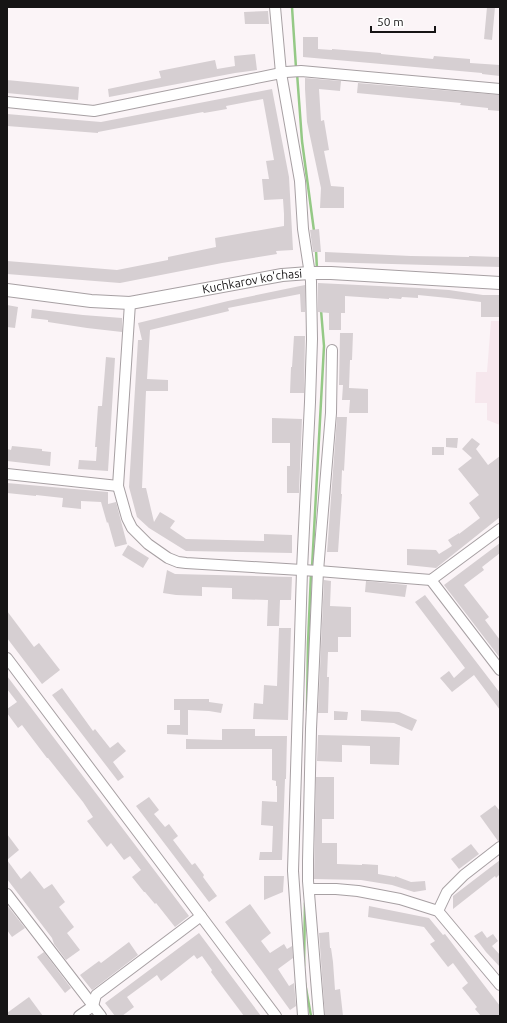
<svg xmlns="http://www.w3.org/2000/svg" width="507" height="1023" font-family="Ubuntu,sans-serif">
	<rect width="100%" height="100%" fill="#fbf4f7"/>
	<!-- built -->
	<polygon fill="#f6e7ed" points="491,321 500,321 500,425 487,420 487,403 475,403 476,372 487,372"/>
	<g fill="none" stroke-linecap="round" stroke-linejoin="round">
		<!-- stream -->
		<g stroke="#95c986" stroke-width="2.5">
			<polyline points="292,7 296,68"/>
			<polyline points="297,73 302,141 314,231"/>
			<polyline points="316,250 317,269"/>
			<polyline points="312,568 324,346 321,310"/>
			<polyline points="307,710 308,643 311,573"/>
			<polyline points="304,966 305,903"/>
			<polyline points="305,983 311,1016"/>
		</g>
	</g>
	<!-- building -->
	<g fill="#d6cfd2">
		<polygon points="487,7 495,7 492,40 484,39"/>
		<polygon points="268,11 269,24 245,24 244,12"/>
		<polygon points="303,37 318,37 318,49 332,50 332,49 381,53 381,54 433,59 434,56 470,59 470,63 500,65 500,76 482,74 482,73 303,57"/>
		<polygon points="255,54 257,70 235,73 109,97 108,89 161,78 159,71 215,60 217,69 235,66 234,56"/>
		<polygon points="305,78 341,81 340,91 319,89 321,121 324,120 329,150 324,151 331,186 344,187 344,208 320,208 321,188 307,122 305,89"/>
		<polygon points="7,80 79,87 78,100 7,93"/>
		<polygon points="358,83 500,95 500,111 488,110 488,108 460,105 461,103 357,93"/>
		<polygon points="272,89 289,177 293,250 276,251 277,254 222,263 120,283 7,274 7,261 117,270 168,260 168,257 216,247 215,238 284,226 284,214 283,199 264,200 262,179 269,179 266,161 274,160 263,99 226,106 227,109 204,113 203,112 98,132 98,133 7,126 7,114 101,122"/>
		<polygon points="319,229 321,252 313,252 310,230"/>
		<polygon points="325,252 411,256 469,257 469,256 500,257 500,267 356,263 325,262"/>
		<polygon points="318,283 419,288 449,290 483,295 500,295 500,317 481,317 481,302 448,298 418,295 418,298 402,297 401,299 389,298 389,299 345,296 345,313 341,313 341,330 329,330 329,313 318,312"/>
		<polygon points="305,285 305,312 301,312 300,294 228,308 229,311 150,330 147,379 168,380 168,391 146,391 142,488 146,488 154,522 160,512 175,521 170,528 186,539 264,541 264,534 292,535 292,553 186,551 149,528 137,517 129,487 138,340 142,340 138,323 228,301"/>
		<polygon points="7,305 18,307 15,328 7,327"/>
		<polygon points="32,309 83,315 122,318 122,332 87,328 48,322 48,320 31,318"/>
		<polygon points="340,333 353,333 352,360 350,360 349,388 368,389 368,413 349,413 350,400 342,400 343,385 339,385"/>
		<polygon points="294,336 305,336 304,393 290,393 291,367 292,367"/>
		<polygon points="106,357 115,358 108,471 78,469 79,460 96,461 97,447 95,447 98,406 102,406"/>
		<polygon points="337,417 347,417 344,471 342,470 341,494 342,494 338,552 327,552"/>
		<polygon points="272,418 302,419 299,493 287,493 287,466 290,466 290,443 272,443"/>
		<polygon points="446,438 458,438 457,448 446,447"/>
		<polygon points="472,438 480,444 476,449 488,465 500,456 500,517 436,568 407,565 407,549 436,550 439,554 452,546 448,540 459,533 459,534 480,518 469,503 479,495 458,469 472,458 462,449"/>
		<polygon points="12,446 42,449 42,451 51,452 50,466 7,461 7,449 11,450"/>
		<rect x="432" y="447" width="12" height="8"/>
		<polygon points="7,483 108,492 108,504 116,502 127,544 115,547 108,522 107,523 101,502 81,501 81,509 62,507 63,498 36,495 36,496 7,493"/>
		<polygon points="500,543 500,553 482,567 484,570 464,585 489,617 485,620 500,640 500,658 444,585"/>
		<polygon points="128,545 149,558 143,568 122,555"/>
		<polygon points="167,570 175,574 292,577 291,600 280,600 279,626 267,626 268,600 232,599 232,588 202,587 202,596 176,595 163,593"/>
		<polygon points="324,580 331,581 330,606 351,607 351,637 338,637 338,652 328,652 327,677 329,677 328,713 318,713"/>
		<polygon points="366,581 407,585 405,597 365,592"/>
		<polygon points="425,595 500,693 500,710 474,675 452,692 440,678 449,671 454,678 465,668 415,602"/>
		<polygon points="7,611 34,647 39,643 60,670 42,684 7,638"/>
		<polygon points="279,628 291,628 288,720 253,719 254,703 263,704 264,685 277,686"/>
		<polygon points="7,676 189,916 175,927 156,903 155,904 145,892 144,892 132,877 141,870 130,856 124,860 111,843 107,847 87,821 93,817 83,802 48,758 47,758 22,725 18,728 7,713 7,709 17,702 7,689"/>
		<polygon points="62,688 93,731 95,729 110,748 118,742 126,751 113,762 124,777 118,781 52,695"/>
		<polygon points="174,699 209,699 209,702 223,704 221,713 209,711 188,710 188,735 167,734 167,725 180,725 180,710 174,710"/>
		<polygon points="361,710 399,712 417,720 412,731 394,723 361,721"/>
		<polygon points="334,711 348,712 347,720 334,720"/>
		<polygon points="222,729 255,729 255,736 287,736 286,779 285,779 282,860 259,860 260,852 272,852 273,826 261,825 262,801 277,802 277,786 276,786 276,781 272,780 272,749 186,749 186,739 222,740"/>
		<polygon points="318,735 400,737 399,765 370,764 370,746 342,745 342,762 317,761"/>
		<polygon points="316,777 334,777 334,819 322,819 322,843 337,843 337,864 362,865 362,864 378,865 378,874 395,877 395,876 411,882 425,881 426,890 414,892 392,885 361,880 314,879"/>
		<polygon points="149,797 159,810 154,814 165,827 169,824 178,836 173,840 192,865 195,863 204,875 203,877 217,896 209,902 136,806"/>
		<polygon points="495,805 500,811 500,841 498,841 480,816"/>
		<polygon points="7,834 19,850 7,860"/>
		<polygon points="471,844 479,854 459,869 451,859"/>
		<polygon points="7,860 21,879 30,871 44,889 52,884 65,902 59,907 74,927 67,933 80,950 66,960 54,944 52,938 7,879"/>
		<polygon points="500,860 500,874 496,878 495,876 453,909 453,896"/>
		<polygon points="264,876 284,876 283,892 264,900"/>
		<polygon points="250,904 271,933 261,941 270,953 284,944 287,949 292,946 293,958 278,969 289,986 294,983 296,1006 290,1010 261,970 225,922"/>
		<polygon points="7,905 25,928 12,937 7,930"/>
		<polygon points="369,906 429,918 443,935 445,934 500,1006 500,1016 481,1016 475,1009 477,1007 462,988 468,983 453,963 448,967 430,944 435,941 424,927 368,917"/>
		<polygon points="482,931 487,938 493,934 498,941 492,946 500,955 500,967 486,952 474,936"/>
		<polygon points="329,932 330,948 331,948 333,962 335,990 340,989 343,1016 325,1016 319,933"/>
		<polygon points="199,933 261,1016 244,1016 211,972 212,970 202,956 197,959 194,955 161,981 157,975 127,997 134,1007 122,1016 115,1016 105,1003"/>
		<polygon points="129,942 138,955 92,990 80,975 99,961 101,963"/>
		<polygon points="44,952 71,988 65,993 37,957"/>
		<polygon points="29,997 43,1016 7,1016 7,1013"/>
	</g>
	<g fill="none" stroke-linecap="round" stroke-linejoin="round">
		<!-- minor casing -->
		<g stroke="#a7a0a3" stroke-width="12">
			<g id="minor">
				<polyline points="275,7 281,73 300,181 303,229 311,281 312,339 310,402 302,570 293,871 303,1016"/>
				<polyline points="7,102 94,111 286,72 301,71 500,89"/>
				<polyline points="130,303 118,486 127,518 132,528 148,544 168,558 178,562 186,563 318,571 431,580 500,529"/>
				<polyline points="7,474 118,486"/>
				<polyline points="431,580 500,670"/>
				<polyline points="7,658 276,1016"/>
				<polyline points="309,889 336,889 358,891 400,899 438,911 500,985"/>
				<polyline points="7,894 101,1016"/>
				<polyline points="438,911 447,892 464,875 500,847"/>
				<polyline points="79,1016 93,1006 96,995 201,916"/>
				<polyline points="319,1016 308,881 308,861 311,729 318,571 331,413 332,350"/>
			</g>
		</g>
		<!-- major casing -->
		<g stroke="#a7a0a3" stroke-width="14">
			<g id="major">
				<path id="s1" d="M7,290L91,301L130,303L282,275L309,273H331L500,283"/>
			</g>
		</g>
		<!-- minor -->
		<use href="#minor" stroke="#fff" stroke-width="10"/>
		<!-- major -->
		<use href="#major" stroke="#fff" stroke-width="12"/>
	</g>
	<g text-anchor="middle" stroke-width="3.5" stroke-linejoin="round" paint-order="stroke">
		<!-- street labels -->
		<g font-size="12" fill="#161415" stroke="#fff">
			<text dy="4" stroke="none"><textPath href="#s1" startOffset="248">Kuchkarov ko'chasi</textPath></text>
		</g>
	</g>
	<!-- border -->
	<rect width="507" height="1023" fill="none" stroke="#161415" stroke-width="16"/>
	<!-- scale -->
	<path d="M371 26v6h64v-6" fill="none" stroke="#161415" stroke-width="2"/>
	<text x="377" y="26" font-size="12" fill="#161415" stroke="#ffffff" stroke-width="3" paint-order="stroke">50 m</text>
</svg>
